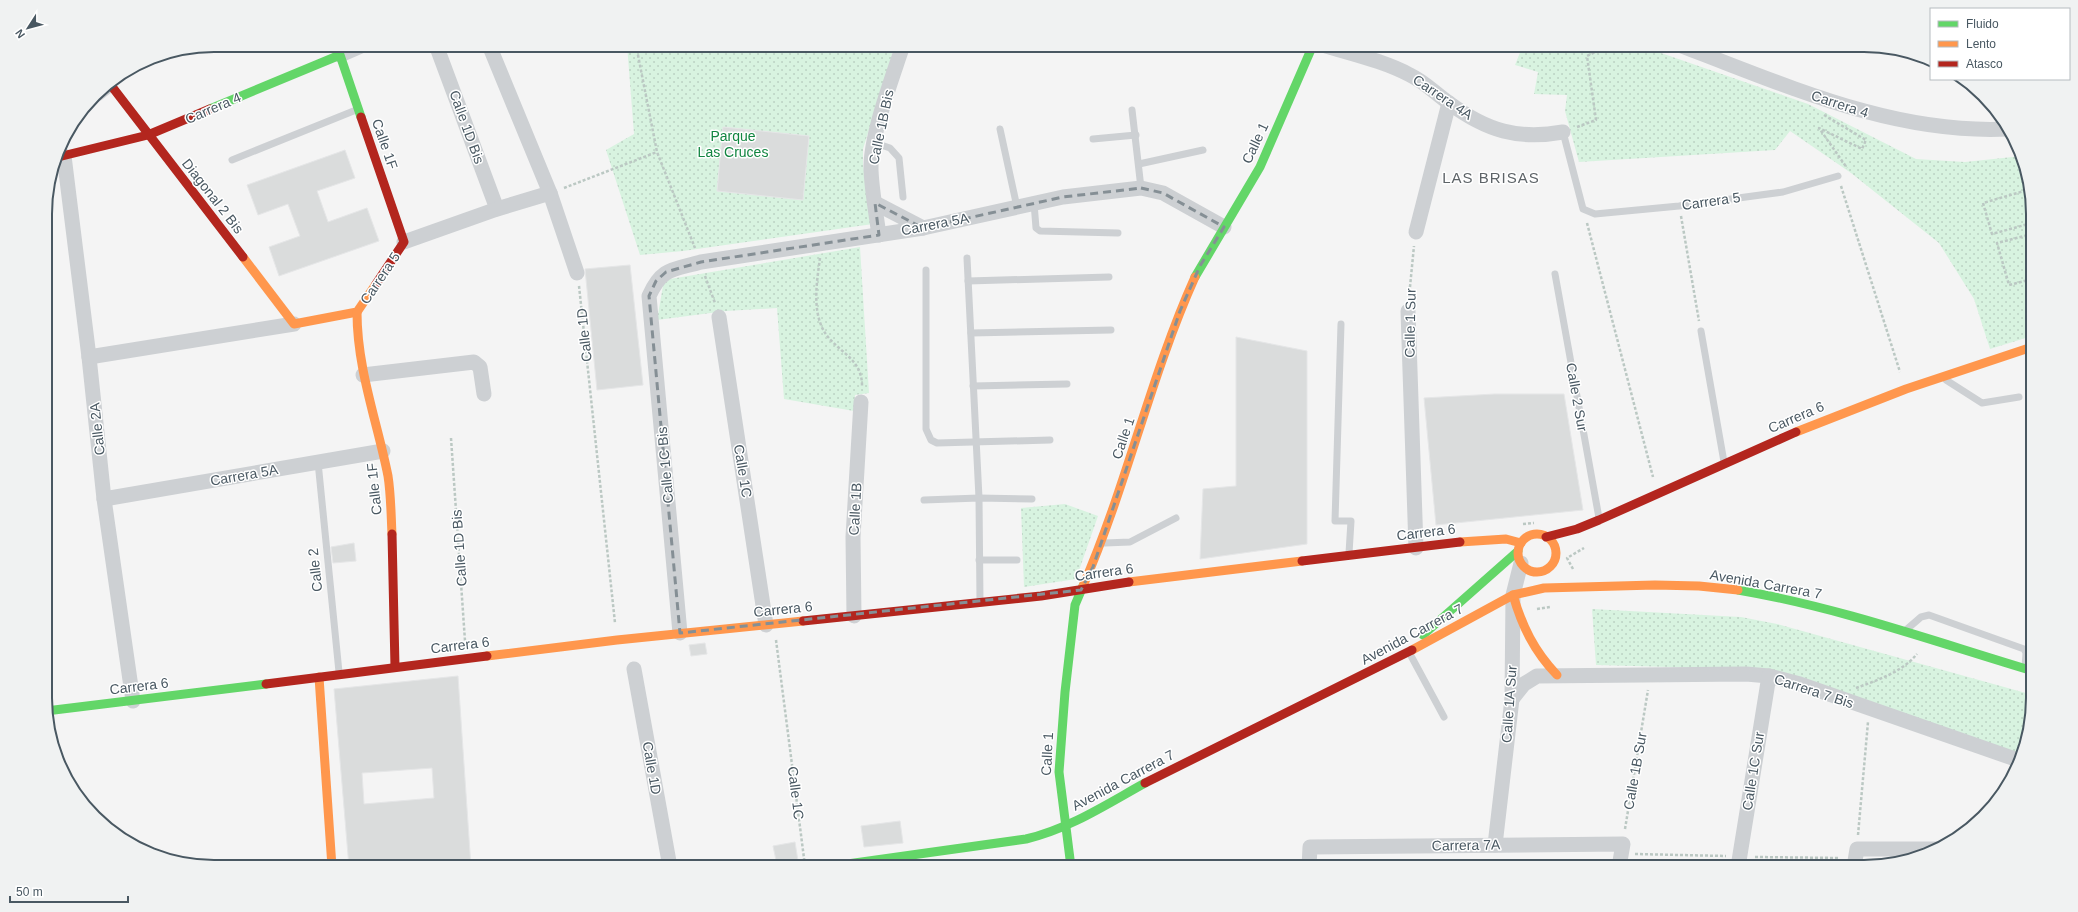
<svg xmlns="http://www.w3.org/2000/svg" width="2078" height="912" font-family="Arial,sans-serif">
	<defs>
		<pattern id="park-dots" width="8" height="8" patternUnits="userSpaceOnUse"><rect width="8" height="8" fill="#d8f3e0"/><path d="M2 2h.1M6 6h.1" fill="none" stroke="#bbd2c3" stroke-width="1.8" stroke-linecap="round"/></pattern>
	</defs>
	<rect width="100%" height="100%" fill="#f4f4f4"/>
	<!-- park -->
	<g fill="url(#park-dots)">
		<polygon points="627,45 895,45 863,149 863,165 873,224 683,251 640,255 606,150 634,134"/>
		<polygon points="1523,45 1638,45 1808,104 1916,159 1965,162 2022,156 2032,192 2032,336 1990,349 1974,299 1939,243 1851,173 1790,131 1775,150 1579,162 1565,111 1567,95 1534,94 1538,72 1515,65"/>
		<polygon points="860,247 869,393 855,395 854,411 784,399 777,308 726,311 657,320 664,280"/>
		<polygon points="1065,504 1098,516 1076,579 1024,587 1021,508"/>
		<polygon points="1592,609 1741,617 1777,624 2033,695 2021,758 1744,669 1596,665"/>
	</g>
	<!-- building -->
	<g fill="#dadcdc" stroke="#e5e6e7" fill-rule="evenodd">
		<polygon points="723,127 809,136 803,200 717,191"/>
		<polygon points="345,150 355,178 317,191 328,222 367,208 379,241 279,276 269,247 300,236 288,204 258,215 247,185"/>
		<polygon points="630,265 643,385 597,390 585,269"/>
		<polygon points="1236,337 1307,351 1307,544 1200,559 1203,489 1236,486"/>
		<polygon points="1495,394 1564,394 1583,510 1436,525 1424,398"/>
		<polygon points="354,543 356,561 333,563 331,547"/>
		<polygon points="705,643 707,654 691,656 689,645"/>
		<path d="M458,676L471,867H349L334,689ZM432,768L434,798L364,804L362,773Z"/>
		<polygon points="900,821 903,843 864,847 861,826"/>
		<polygon points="795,842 798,861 777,865 773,846"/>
	</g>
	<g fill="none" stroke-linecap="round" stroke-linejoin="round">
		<!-- path -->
		<g stroke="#bbc8c3" stroke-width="2.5" stroke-dasharray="3 2" stroke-linecap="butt">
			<polyline points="636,45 657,152 695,248"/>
			<polyline points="1824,115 1866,140 1862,149 1819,128 1847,168"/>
			<polyline points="1577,127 1596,120 1587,56 1610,45"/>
			<polyline points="1841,186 1900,372"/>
			<polyline points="564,188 657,152"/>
			<polyline points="2031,189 1983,203 1992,234 2032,223"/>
			<polyline points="1681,216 1699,321"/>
			<polyline points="1587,223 1653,477"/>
			<polyline points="2032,234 1997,243 2009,285 2032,279"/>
			<path d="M820,258C817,280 813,305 821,325C831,351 863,355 862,387"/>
			<polyline points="705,276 715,303"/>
			<polyline points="579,286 615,623"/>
			<polyline points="1409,297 1414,246"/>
			<polyline points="451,438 465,641"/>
			<polyline points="1523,524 1534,523"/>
			<polyline points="1573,569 1567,558 1584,548"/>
			<polyline points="1537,609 1550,607"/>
			<polyline points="776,640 805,866"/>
			<path d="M1856,688C1878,680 1902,672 1917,654"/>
			<polyline points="1625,829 1648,690"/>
			<polyline points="1858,835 1868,722"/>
			<polyline points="1635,854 1726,856"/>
			<polyline points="1755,857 1840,858"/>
		</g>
		<!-- lane -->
		<g stroke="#cdd0d3" stroke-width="7">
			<polyline points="1132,110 1141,188"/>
			<polyline points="1000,129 1017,207"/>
			<polyline points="1563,132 1583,209 1595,214 1679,206 1783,192 1838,176"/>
			<polyline points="1093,139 1136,135"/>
			<polyline points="875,143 890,148 899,158 903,197"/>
			<polyline points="232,160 356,110"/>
			<polyline points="1139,164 1203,150"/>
			<polyline points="1034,203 1036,228 1040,231 1118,233"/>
			<polyline points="967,258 979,498 980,601"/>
			<polyline points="926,270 926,429 931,440 937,443 1050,440"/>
			<polyline points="1555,274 1599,518"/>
			<polyline points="968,281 1109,277"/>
			<polyline points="1341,324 1335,521 1351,521 1349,553"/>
			<polyline points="1701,331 1724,462"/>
			<polyline points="971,333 1111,330"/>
			<polyline points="1946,380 1982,403 2019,397"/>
			<polyline points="973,386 1067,384"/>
			<polyline points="318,462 339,672"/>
			<polyline points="924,500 979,498 1032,499"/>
			<polyline points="1105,543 1130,542 1176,518"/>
			<polyline points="979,560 1017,560"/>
			<polyline points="1906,630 1921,617 1929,615 2024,649 2026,653 2025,667"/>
			<polyline points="1410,654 1444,717"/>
		</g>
		<!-- street -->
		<g stroke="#cdd0d3" stroke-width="15">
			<polyline points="436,45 497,209"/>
			<polyline points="489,45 550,193 577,273"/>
			<path d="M1323,45C1352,54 1384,61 1410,75C1425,82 1436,94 1449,103C1487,131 1518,140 1563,132"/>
			<path d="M1679,45C1786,85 1893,135 2009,129"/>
			<polyline points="340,55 363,45"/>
			<polyline points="97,94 110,84 109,83"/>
			<polyline points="64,156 89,357 104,499 133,701"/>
			<polyline points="875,203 923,228"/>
			<polyline points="1416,232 1449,103"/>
			<path d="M879,235C876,213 872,192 871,170C870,136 892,79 903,45"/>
			<polyline points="404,242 497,209 550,193"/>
			<polyline points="1408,311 1416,548"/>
			<polyline points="719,317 766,625"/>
			<polyline points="89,357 294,324"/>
			<polyline points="363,375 474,362 480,367 484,394"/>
			<polyline points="104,499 383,451"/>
			<polyline points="854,616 853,537 861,402"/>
			<path d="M680,633L649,296C662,267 673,270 701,262L923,228L1063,197L1141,188L1163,193L1224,227"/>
			<polyline points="634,669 670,867"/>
			<polyline points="1512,699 1524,684 1537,676 1746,674 1769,676 1800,684 2021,761"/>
			<polyline points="1495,845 1512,699 1513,595 1521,563"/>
			<polyline points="1309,867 1310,847 1623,844 1619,867"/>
			<polyline points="1738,867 1769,676"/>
			<polyline points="1854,867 1857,849 1936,849"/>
		</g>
		<!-- fast -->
		<g stroke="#63d668" stroke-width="9">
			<polyline points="210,109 340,55 361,117"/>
			<polyline points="1195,277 1260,167 1313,45"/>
			<path d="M1738,590C1838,607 1936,642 2033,671"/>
			<polyline points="1423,635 1518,551"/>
			<polyline points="46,711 266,684"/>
			<path d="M826,867L1026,839C1069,829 1107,804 1145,783"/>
			<polyline points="1071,867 1059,772 1065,692 1075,605 1083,586"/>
		</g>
		<!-- slow -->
		<g stroke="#ff974d" stroke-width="9">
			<polyline points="243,257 294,324 357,312 376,284"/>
			<path d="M357,312C357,369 377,421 388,476C391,495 391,515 392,534"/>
			<polyline points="1796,432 1906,389 2032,347"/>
			<circle cx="1537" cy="553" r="19"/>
			<polyline points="1460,542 1506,539 1521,543"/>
			<polyline points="1129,582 1302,561"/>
			<path d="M1083,586C1127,485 1150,377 1195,277"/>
			<path d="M1513,595C1522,626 1534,651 1557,675"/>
			<polyline points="1412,650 1513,595 1544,588 1655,585 1699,586 1738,590"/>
			<polyline points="487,656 617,640 803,621"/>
			<polyline points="319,677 332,867"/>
		</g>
		<!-- jam -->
		<g stroke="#b3261e" stroke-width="9">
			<polyline points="135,66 110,84 243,257"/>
			<polyline points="361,117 404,242 376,284"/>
			<polyline points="58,157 148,135 210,109"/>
			<polyline points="392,534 395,667"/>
			<polyline points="1546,537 1577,529 1599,520 1796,432"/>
			<polyline points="1302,561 1460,542"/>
			<polyline points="803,621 1041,596 1129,582"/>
			<polyline points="266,684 487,656"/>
			<polyline points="1145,783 1412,650"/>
		</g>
	</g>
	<!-- marked area -->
	<path fill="none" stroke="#858f95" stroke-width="3" stroke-dasharray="8 5" stroke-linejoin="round" d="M1141,188L1163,193L1224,227L1200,266L1180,311L1093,567L1081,590L680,633L649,296L656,281L666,272L701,262L879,235L875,203L923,228L1063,197Z"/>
	<g text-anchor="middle" stroke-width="3" stroke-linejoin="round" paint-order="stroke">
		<!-- street labels -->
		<g font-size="14" fill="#495862" stroke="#fff">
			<text transform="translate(1443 97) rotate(34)" y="5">Carrera 4A</text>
			<text transform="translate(1840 104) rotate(18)" y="5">Carrera 4</text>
			<text transform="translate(213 108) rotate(-23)" y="5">Carrera 4</text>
			<text transform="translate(467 127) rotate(70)" y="5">Calle 1D Bis</text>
			<text transform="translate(881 127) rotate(-78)" y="5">Calle 1B Bis</text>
			<text transform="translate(1255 143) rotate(-65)" y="5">Calle 1</text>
			<text transform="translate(385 144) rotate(71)" y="5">Calle 1F</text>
			<text transform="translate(213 196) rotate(52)" y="5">Diagonal 2 Bis</text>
			<text transform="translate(1711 201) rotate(-8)" y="5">Carrera 5</text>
			<text transform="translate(935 224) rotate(-11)" y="5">Carrera 5A</text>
			<text transform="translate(380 278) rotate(-56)" y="5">Carrera 5</text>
			<text transform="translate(1410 323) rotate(-89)" y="5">Calle 1 Sur</text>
			<text transform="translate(584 335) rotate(-96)" y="5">Calle 1D</text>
			<text transform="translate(1577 397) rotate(80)" y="5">Calle 2 Sur</text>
			<text transform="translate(1796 417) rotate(-23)" y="5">Carrera 6</text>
			<text transform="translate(97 429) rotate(-96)" y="5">Calle 2A</text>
			<text transform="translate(1123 438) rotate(-71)" y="5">Calle 1</text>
			<text transform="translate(665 465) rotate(-95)" y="5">Calle 1C Bis</text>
			<text transform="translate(743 471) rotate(81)" y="5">Calle 1C</text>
			<text transform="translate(244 475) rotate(-10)" y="5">Carrera 5A</text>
			<text transform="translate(374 489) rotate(-96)" y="5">Calle 1F</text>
			<text transform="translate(855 509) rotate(-87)" y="5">Calle 1B</text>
			<text transform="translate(1426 532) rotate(-7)" y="5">Carrera 6</text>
			<text transform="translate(459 548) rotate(-94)" y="5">Calle 1D Bis</text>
			<text transform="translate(315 570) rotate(-96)" y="5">Calle 2</text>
			<text transform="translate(1104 572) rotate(-8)" y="5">Carrera 6</text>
			<text transform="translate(1766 584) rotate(10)" y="5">Avenida Carrera 7</text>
			<text transform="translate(783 609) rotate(-6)" y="5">Carrera 6</text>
			<text transform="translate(1412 634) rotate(-28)" y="5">Avenida Carrera 7</text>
			<text transform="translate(460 645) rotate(-7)" y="5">Carrera 6</text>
			<text transform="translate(139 686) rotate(-7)" y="5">Carrera 6</text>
			<text transform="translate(1814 691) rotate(18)" y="5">Carrera 7 Bis</text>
			<text transform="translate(1509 704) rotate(-86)" y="5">Calle 1A Sur</text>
			<text transform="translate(1047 754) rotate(-87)" y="5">Calle 1</text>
			<text transform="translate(652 768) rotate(80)" y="5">Calle 1D</text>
			<text transform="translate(1635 771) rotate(-80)" y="5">Calle 1B Sur</text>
			<text transform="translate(1753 771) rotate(-81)" y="5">Calle 1C Sur</text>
			<text transform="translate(1123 780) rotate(-28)" y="5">Avenida Carrera 7</text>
			<text transform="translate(796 793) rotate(83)" y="5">Calle 1C</text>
			<text transform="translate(1466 845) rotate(-1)" y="5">Carrera 7A</text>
		</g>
		<!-- park labels -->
		<g font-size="14" fill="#128541" stroke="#fff">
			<text x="733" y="141">Parque<tspan x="733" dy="16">Las Cruces</tspan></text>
		</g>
		<!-- neighbourhood labels -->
		<g font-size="15" letter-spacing="1" fill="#5e6468" stroke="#fff">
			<text x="1491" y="183">LAS BRISAS</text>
		</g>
	</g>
	<!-- crop -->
	<path d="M0 0H2078V912H0ZM214 52H1864A162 162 0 0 1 2026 214V698A162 162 0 0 1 1864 860H214A162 162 0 0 1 52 698V214A162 162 0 0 1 214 52Z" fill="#f0f2f2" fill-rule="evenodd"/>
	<path fill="none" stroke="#495862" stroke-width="2" d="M214 52H1864A162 162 0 0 1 2026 214V698A162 162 0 0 1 1864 860H214A162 162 0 0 1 52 698V214A162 162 0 0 1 214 52Z"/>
	<!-- legend -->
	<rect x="1930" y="8" width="140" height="72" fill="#ffffff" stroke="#b6bcc0"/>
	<rect x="1938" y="21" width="20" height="6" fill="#63d668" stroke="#b6bcc0"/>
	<text x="1966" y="28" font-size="12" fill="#495862">Fluido</text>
	<rect x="1938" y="41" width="20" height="6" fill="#ff974d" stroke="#b6bcc0"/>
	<text x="1966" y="48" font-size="12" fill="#495862">Lento</text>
	<rect x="1938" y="61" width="20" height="6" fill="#b3261e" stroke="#b6bcc0"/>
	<text x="1966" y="68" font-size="12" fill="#495862">Atasco</text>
	<!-- north arrow -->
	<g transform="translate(28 28) rotate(234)" stroke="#ffffff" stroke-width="3" paint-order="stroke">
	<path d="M0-3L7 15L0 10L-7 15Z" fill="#495862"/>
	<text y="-6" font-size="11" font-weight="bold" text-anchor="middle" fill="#495862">N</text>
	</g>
	<!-- scale -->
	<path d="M10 896v6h118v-6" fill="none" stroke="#495862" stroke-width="2"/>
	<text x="16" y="896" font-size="12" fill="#495862" stroke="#ffffff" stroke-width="3" paint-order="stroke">50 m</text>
</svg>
